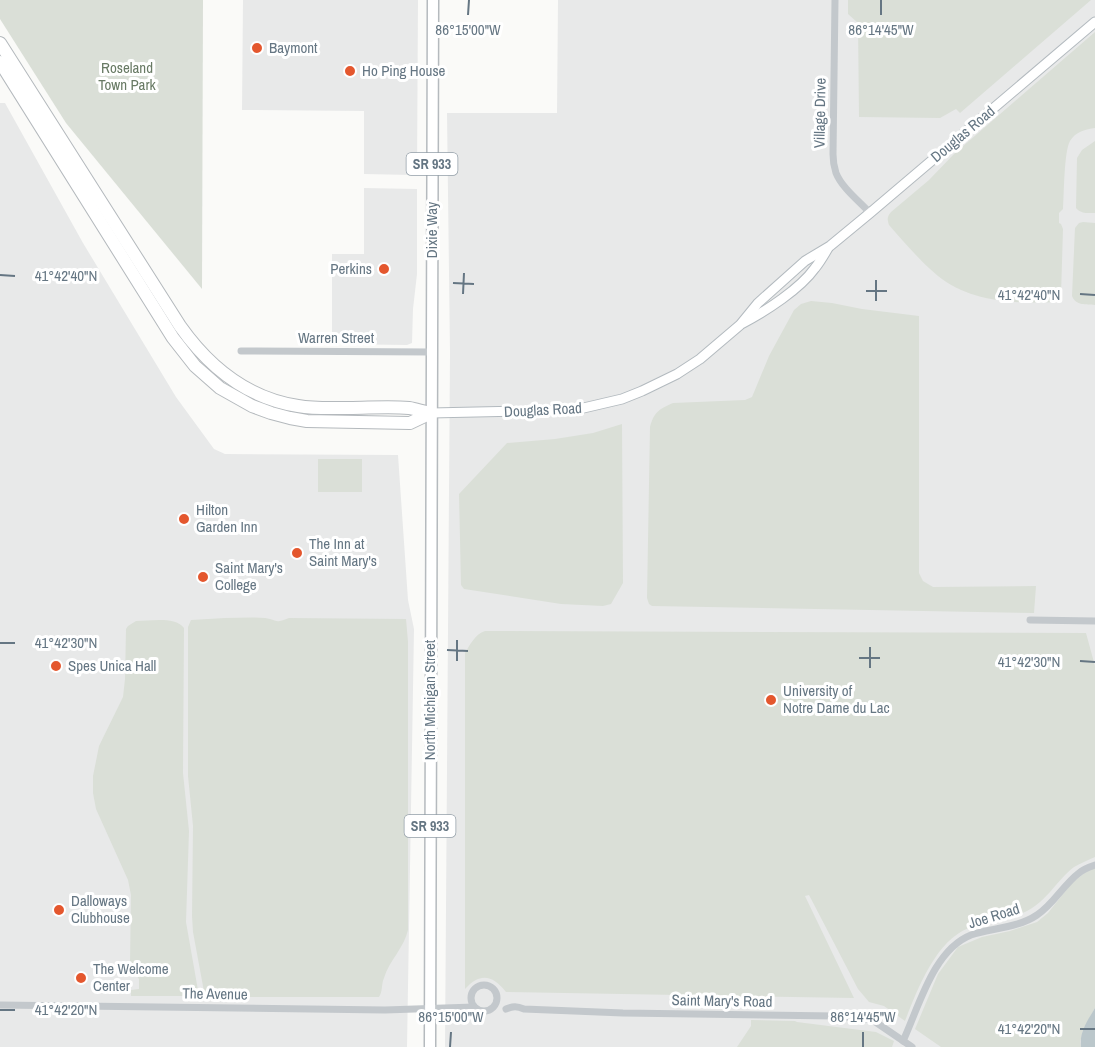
<svg xmlns="http://www.w3.org/2000/svg" width="1095" height="1047" font-family="'Archivo Narrow',sans-serif">
	<rect width="100%" height="100%" fill="#fafaf8"/>
	<!-- built -->
	<g fill="#e8e9e9">
		<polygon points="243,0 418,0 417,173 412,175 364,174 364,111 242,110"/>
		<polygon points="558,0 1095,0 1095,1047 445,1047 450,353 447,113 557,113"/>
		<polygon points="0,103 5,103 83,243 176,397 214,449 225,454 398,455 408,600 414,629 407,1047 0,1047"/>
		<polygon points="364,188 417,189 417,274 413,309 412,343 407,345 332,344 332,254 364,254"/>
	</g>
	<!-- green -->
	<g fill="#dadfd7">
		<polygon points="0,0 203,0 202,289 66,123 0,19"/>
		<polygon points="848,0 1091,0 960,113 956,109 940,118 859,117 858,23 848,14"/>
		<path d="M1095,32V128C1086,129 1075,132 1070,141C1064,151 1064,196 1063,209L1059,213V223L1061,224L1063,229L1061,295L1059,299L1055,302C1015,304 970,302 938,276C920,261 904,242 889,225C887,219 887,217 891,212L929,180L954,154Z"/>
		<path d="M1095,141V213C1088,213 1081,214 1076,208L1077,158L1082,150Z"/>
		<path d="M1083,222L1095,223V305C1086,304 1076,306 1072,296L1075,228L1079,223Z"/>
		<path d="M811,301L832,303L862,309L919,316V573L923,581L933,587L1036,586L1034,613L652,606L649,604L647,598L650,427C654,412 659,409 673,403L745,400L752,397L769,356L794,310L801,304Z"/>
		<polygon points="622,424 623,583 611,604 603,606 561,604 464,589 461,585 459,494 507,443 555,439 593,433"/>
		<rect x="318" y="459" width="44" height="33"/>
		<path d="M225,618C238,618 252,617 265,618C278,620 274,624 289,618L406,619L408,642V930C404,948 389,961 384,978C381,985 383,991 379,997H205L193,932L192,916L193,826L188,776V627L191,620Z"/>
		<path d="M136,621C150,621 175,616 184,628L183,773L189,831L186,922L199,996H131V990L139,989V979L133,970L130,963L131,895L128,880L96,809L93,793V776L99,746L123,697L125,679L126,629L128,626Z"/>
		<path d="M485,631L1086,633L1095,666V857C1088,860 1081,863 1074,867C1057,880 1047,901 1027,911C1009,920 988,921 969,928C936,940 917,990 905,1021L884,1006L869,1002L858,989L809,895L805,896L854,998L506,992C493,975 480,972 465,989V653C470,645 475,634 485,631Z"/>
		<polygon points="1095,868 1095,1008 1083,1030 1080,1042 1081,1047 941,1047 915,1029 938,974 958,947 982,937 1010,931 1037,922 1048,913 1071,884 1087,871"/>
		<polygon points="751,1020 795,1021 797,1022 876,1032 894,1041 892,1047 737,1047 751,1026"/>
	</g>
	<!-- water -->
	<path fill="#bbc7cb" d="M1095,1008V1047H1081C1079,1032 1088,1020 1095,1008Z"/>
	<g fill="none" stroke-linecap="round" stroke-linejoin="round">
		<!-- secondary casing -->
		<g stroke="#b3babf" stroke-width="11">
			<g id="secondary">
				<path d="M743,323C766,311 800,289 815,268C820,262 824,255 828,248"/>
				<polyline points="431,413 575,410 622,399 642,391 677,374 700,359 740,325 758,303 805,261 830,246 870,213 1095,22"/>
			</g>
		</g>
		<!-- primary casing -->
		<g stroke="#b5babe" stroke-width="13">
			<polyline id="primary" points="430,1047 433,0"/>
		</g>
		<!-- highway casing -->
		<g stroke="#b4b9bd" stroke-width="14">
			<g id="highway">
				<path d="M0,43L180,326C209,367 246,398 298,406C315,409 332,408 349,408C368,408 389,406 409,408C416,409 424,412 431,413"/>
				<polyline points="0,62 173,338 195,366 220,388 252,406 271,413 290,418 307,421 410,423 431,413"/>
			</g>
		</g>
		<!-- street -->
		<g stroke="#c3c8cc" stroke-width="7">
			<path d="M835,0L833,154C833,160 834,167 836,173C842,188 859,201 870,213"/>
			<polyline points="241,351 431,352"/>
			<polyline points="1030,620 1095,621"/>
			<circle cx="484" cy="998" r="13"/>
			<polyline points="0,1005 385,1010 474,1007"/>
			<path d="M506,1009C513,1006 517,1006 524,1009L623,1013L836,1016L866,1019L874,1021L912,1047"/>
			<path d="M903,1041C919,1007 933,950 971,935C992,928 1018,928 1037,915C1054,904 1063,885 1079,873C1083,869 1089,867 1095,865"/>
		</g>
		<!-- secondary -->
		<use href="#secondary" stroke="#fff" stroke-width="9"/>
		<!-- primary -->
		<use href="#primary" stroke="#fff" stroke-width="10"/>
		<!-- highway -->
		<use href="#highway" stroke="#fff" stroke-width="12"/>
	</g>
	<!-- ticks -->
	<path fill="none" stroke="#657683" stroke-width="2" d="M468,15L469,0M881,15V0M0,275L15,276M453,283L474,284M866,291H887M463,294L464,273M1080,294L1095,295M876,301V280M0,643H15M447,650L468,651M859,658H880M457,661V640M1080,661L1095,662M870,668V647M0,1010H15M1080,1029H1095M450,1047L451,1032M863,1047V1032"/>
	<!-- markers -->
	<g fill="#e4572e" stroke="#fff" stroke-width="2">
		<circle cx="257" cy="48" r="6"/>
		<circle cx="350" cy="71" r="6"/>
		<circle cx="384" cy="269" r="6"/>
		<circle cx="184" cy="519" r="6"/>
		<circle cx="297" cy="553" r="6"/>
		<circle cx="203" cy="577" r="6"/>
		<circle cx="56" cy="666" r="6"/>
		<circle cx="771" cy="700" r="6"/>
		<circle cx="59" cy="910" r="6"/>
		<circle cx="81" cy="978" r="6"/>
	</g>
	<g text-anchor="middle" stroke-width="6" stroke-linejoin="round" paint-order="stroke">
		<!-- shield labels -->
		<g fill="#fff" stroke="#939fa8" stroke-width="1.5">
			<rect x="406.5" y="153" width="51" height="22" rx="4.5"/>
			<rect x="404.5" y="815" width="51" height="22" rx="4.5"/>
		</g>
		<g font-size="14" font-weight="bold" fill="#657683">
			<text x="432" y="169">SR 933</text>
			<text x="430" y="831">SR 933</text>
		</g>
		<!-- poi labels -->
		<g font-size="15" fill="#657683" stroke="#fff" text-anchor="start">
			<text x="269" y="53">Baymont</text>
			<text x="362" y="76">Ho Ping House</text>
			<text x="372" y="274" text-anchor="end">Perkins</text>
			<text x="196" y="515">Hilton<tspan x="196" dy="17">Garden Inn</tspan></text>
			<text x="309" y="549">The Inn at<tspan x="309" dy="17">Saint Mary's</tspan></text>
			<text x="215" y="573">Saint Mary's<tspan x="215" dy="17">College</tspan></text>
			<text x="68" y="671">Spes Unica Hall</text>
			<text x="783" y="696">University of<tspan x="783" dy="17">Notre Dame du Lac</tspan></text>
			<text x="71" y="906">Dalloways<tspan x="71" dy="17">Clubhouse</tspan></text>
			<text x="93" y="974">The Welcome<tspan x="93" dy="17">Center</tspan></text>
		</g>
		<!-- park labels -->
		<g font-size="15" fill="#687a64" stroke="#fff">
			<text x="127" y="73">Roseland<tspan x="127" dy="17">Town Park</tspan></text>
		</g>
		<!-- street labels -->
		<g font-size="15" fill="#657683" stroke="#fff">
			<text transform="translate(820 113) rotate(-89)" y="5">Village Drive</text>
			<text transform="translate(963 134) rotate(-40)" y="5">Douglas Road</text>
			<text transform="translate(432 230) rotate(-90)" y="5">Dixie Way</text>
			<text x="336" y="343">Warren Street</text>
			<text transform="translate(543 410) rotate(-3)" y="5">Douglas Road</text>
			<text transform="translate(430 700) rotate(-90)" y="5">North Michigan Street</text>
			<text transform="translate(994 916) rotate(-17)" y="5">Joe Road</text>
			<text transform="translate(215 994) rotate(1)" y="5">The Avenue</text>
			<text transform="translate(722 1001) rotate(1)" y="5">Saint Mary's Road</text>
		</g>
	</g>
	<g font-size="15" text-anchor="middle" fill="#657683" stroke="#fff" stroke-width="6" stroke-linejoin="round" paint-order="stroke">
		<text x="468" y="35">86°15'00"W</text>
		<text x="881" y="35">86°14'45"W</text>
		<text x="66" y="281">41°42'40"N</text>
		<text x="1029" y="300">41°42'40"N</text>
		<text x="66" y="648">41°42'30"N</text>
		<text x="1029" y="667">41°42'30"N</text>
		<text x="66" y="1015">41°42'20"N</text>
		<text x="451" y="1022">86°15'00"W</text>
		<text x="863" y="1022">86°14'45"W</text>
		<text x="1029" y="1034">41°42'20"N</text>
	</g>
</svg>
